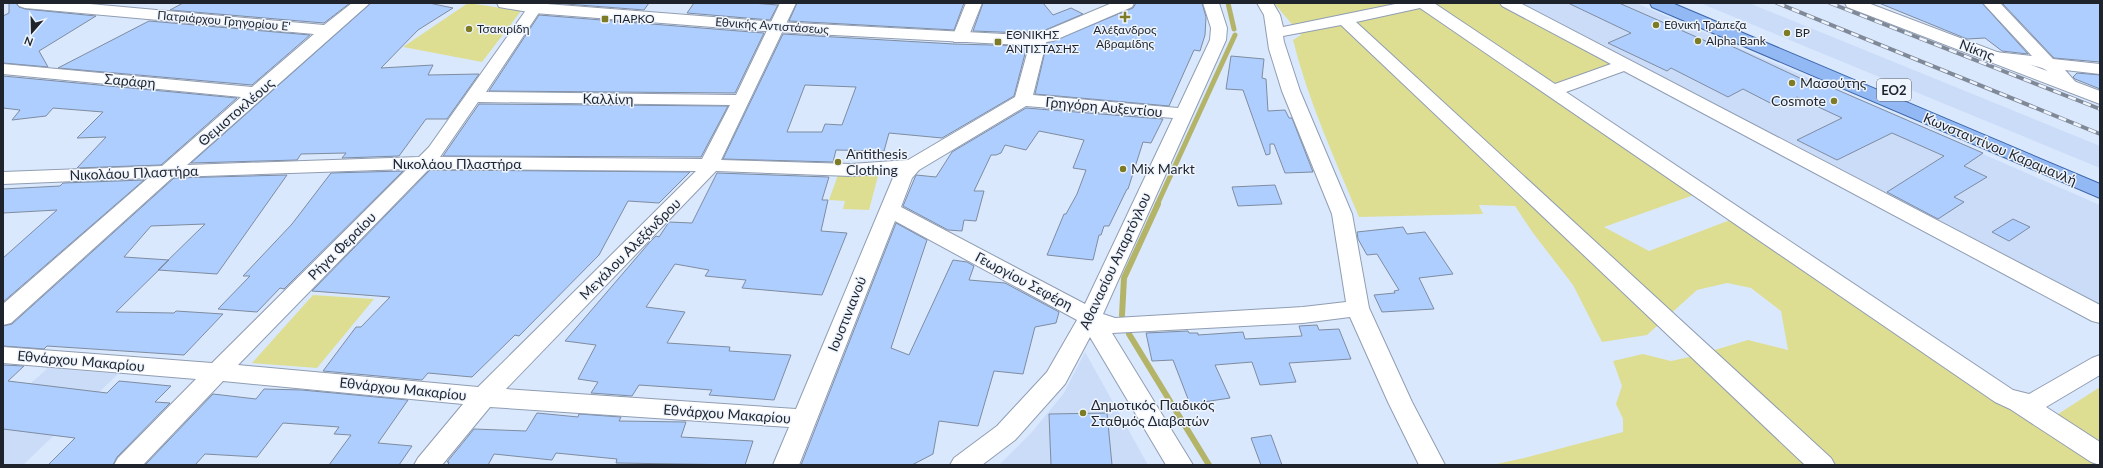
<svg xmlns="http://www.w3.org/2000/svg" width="2103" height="468" font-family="Lato,sans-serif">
	<rect width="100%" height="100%" fill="#dae8fe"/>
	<!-- built -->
	<g fill="#cadcf8">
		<polygon points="1519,3 1636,3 2100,205 2100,306"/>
		<polygon points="1700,3 1749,3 2100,146 2100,168"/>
		<polygon points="1085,352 1148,465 999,465 1032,432 1064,393"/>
		<polygon points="48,368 118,374 23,465 3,465 3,408"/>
	</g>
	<!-- green -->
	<g fill="#ddde92">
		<polygon points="468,3 521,11 482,62 403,47"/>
		<path d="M1274,3H1505L1620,64L1542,91L1694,195L1604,227L1649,251L1730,220L2038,427L2100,387V465H1492L1524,458L1623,432V419L1616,404L1622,386L1613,361L1643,354L1671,361L1698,355L1748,340L1788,350L1781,311L1751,288L1727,283L1697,290L1647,335L1602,342L1573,285L1533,233L1515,206L1479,205L1483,214L1359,217C1335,159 1308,101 1293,40L1301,35Z"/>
		<polygon points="838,175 878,176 869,210 843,209 845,201 829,200"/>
		<polygon points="313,295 374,299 317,368 252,363"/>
	</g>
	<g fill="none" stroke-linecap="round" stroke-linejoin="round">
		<!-- stream-far1 -->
		<g stroke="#b4b469" stroke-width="5">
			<polyline points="1228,3 1234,29"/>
			<polyline points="1157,205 1235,35"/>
		</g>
		<!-- stream -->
		<g stroke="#b4b469" stroke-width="6">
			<polyline points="1122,315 1124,278 1158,204"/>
			<polyline points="1129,334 1209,465"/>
		</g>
	</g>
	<!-- building -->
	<g fill="#adceff" stroke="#7f8ca0" fill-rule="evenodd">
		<polygon points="9,3 16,3 19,7 25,9 96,16 39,51 48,67 3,63 3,16 9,13"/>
		<polygon points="183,3 350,3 324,23 170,10"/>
		<polygon points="371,3 429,3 453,8 418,30 381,68 433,65 428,75 479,74 447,119 426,119 399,156 342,158 346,153 301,154 297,160 191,163"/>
		<polygon points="553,3 649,3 644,10"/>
		<polygon points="694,3 752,3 778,5 770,20 687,13"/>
		<polygon points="797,3 964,3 954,30 789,21"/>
		<polygon points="983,3 1043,3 1053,15 1071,8 1083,14 1043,31 1025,33 973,31"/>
		<polygon points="1136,3 1202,3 1206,17 1205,35 1200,51 1194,50 1169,106 1035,94 1047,43 1133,8"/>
		<polygon points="1568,3 1619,3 1717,46 1725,43 1821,88 1826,85 1983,153 1964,166 1987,177 1954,197 1964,202 1938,219 1887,192 1944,156 1892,133 1837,160 1797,140 1842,118 1797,97 1778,107 1743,89 1728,97 1671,68 1667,71 1608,43 1631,33"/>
		<polygon points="1879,3 1982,3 2028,54 2002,51 1985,38 1967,39"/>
		<polygon points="2002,3 2100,3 2100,62 2054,58"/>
		<polygon points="539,15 764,33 735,93 489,91"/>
		<polygon points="149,21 310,35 252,85 58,68"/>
		<path d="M783,34L954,44L1027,46L1014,96L942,138L889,133L884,151L836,150L833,162L723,159ZM805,85L856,87L842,125L825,124L822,132H787Z"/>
		<polygon points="1231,56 1264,59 1262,78 1266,79 1268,111 1285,110 1289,118 1292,118 1313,172 1285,173 1274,144 1270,144 1270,154 1266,155 1243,90 1226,89"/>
		<polygon points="2077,73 2100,75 2100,89 2075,79 2073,77"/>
		<polygon points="3,76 237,98 161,165 77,168 106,137 77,138 103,112 53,108 46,116 12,120 20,110 3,108"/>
		<polygon points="479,104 728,106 701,157 443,156"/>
		<polygon points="1026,108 1163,119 1151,143 1143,142 1128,189 1127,189 1109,226 1104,226 1101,235 1099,235 1093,260 1047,255 1064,214 1066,214 1077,194 1086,170 1073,168 1084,140 1039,131 1026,150 1005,145 1001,153 996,155 991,155 974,191 984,191 976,221 964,220 962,231 948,230 903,206 916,175 936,177 952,152"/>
		<polygon points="430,170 690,172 659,203 628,201 599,255 519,336 515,335 472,377 428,373 422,380 323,371 356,327 361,327 390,297 312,291"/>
		<polygon points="403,171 284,289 280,288 257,312 218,309 250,276 243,276 292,224 331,173"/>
		<polygon points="717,173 829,177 822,200 828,200 821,231 847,233 822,295 742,288 746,280 705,276 709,270 675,264 646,307 685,312 667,343 730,347 729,351 791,355 774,400 709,395 712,390 639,385 632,396 591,393 598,382 578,379 596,345 565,341 649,243 656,236 659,237 669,222 692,223"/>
		<polygon points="287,175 217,274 158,270 205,224 151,226 124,257 169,260 116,312 174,313 176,311 223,314 184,355 47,346 44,349 3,346 3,326 12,324 174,178"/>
		<polygon points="144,180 3,302 3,258 57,210 3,213 3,189 60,186 63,183"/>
		<polygon points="1275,185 1282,204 1238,206 1232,187"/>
		<polygon points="2013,219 2030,227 2009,241 1992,232"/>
		<polygon points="896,223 927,240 891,348 909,355 953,260 967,262 974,266 969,280 1005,283 1059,312 1056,323 1035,327 1023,374 994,371 978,426 939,421 933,454 912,465 801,465"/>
		<polygon points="1403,227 1407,234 1425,232 1453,274 1419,278 1434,309 1382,312 1374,295 1395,293 1394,291 1399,290 1377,254 1367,255 1358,239 1357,232"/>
		<polygon points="1317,325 1319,330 1339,329 1351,359 1289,363 1296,382 1260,385 1252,362 1215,365 1230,398 1190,404 1173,360 1152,361 1146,333 1188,331 1189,333 1198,333 1198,335 1243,332 1245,339 1302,336 1299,326"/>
		<polygon points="3,365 24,366 8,381 107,393 119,381 171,386 155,402 170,403 117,457 113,465 48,465 75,438 3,429"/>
		<polygon points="264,389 302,390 408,400 378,443 412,446 399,465 329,465 351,435 334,434 339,427 283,423 257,457 205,454 195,465 145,465 213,394 256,399"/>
		<polygon points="537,413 578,417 579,414 621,417 619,421 686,422 681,437 753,441 745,465 616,463 617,459 556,453 552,460 494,454 488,465 448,465 449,462 447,462 474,429 526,431"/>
		<polygon points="1107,413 1112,465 1051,465 1049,414"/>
		<polygon points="1271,435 1282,465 1261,465 1251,438"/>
	</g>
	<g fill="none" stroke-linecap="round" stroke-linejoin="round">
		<!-- street casing -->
		<g stroke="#909db2" stroke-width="2">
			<g id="street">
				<path d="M17,3H79L324,25L352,3H370L187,165L419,157L429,147L531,3H549L540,11L486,92L736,95L780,3H796L721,160L851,164L908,160L1015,97L1031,39L1033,35H1045L1047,39L1033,95L1178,108L1210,40L1211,28L1203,3H1219L1227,28L1226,40L1103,314L1115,318L1303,307L1346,302L1332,214L1282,91L1269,49L1264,15L1257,3H1273L1280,15L1283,27L1400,3H1434L1555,84L1611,64L1502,6L1500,3H1520L2100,305V323L2092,321L1624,71L1566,92L2013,390L2029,394L2092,358L2100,355V375L2046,407L2100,442V465L2091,462L2010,409L1995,402L1420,8L1356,22L1831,458L1835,465H1805L1341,25L1283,36L1284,42L1300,91L1352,214L1369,308L1412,402L1445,465H1419L1388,402L1350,317L1303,323L1112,333L1193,465H1166L1090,337L1065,384L1015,440L982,465H950L954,458L997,426L1047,372L1077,320L895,221L799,465H773L789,427L490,407L442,465H414L418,458L463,404L223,381L143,465H114L118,458L196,379L3,363V347L212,363L407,169L173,177L11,323L3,325V304L148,178L3,184V172L162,166L241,97L3,74V64L252,87L314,34L25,8L19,6ZM478,102L730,105L702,159L440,157ZM1026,106L1173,118L1085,304L901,207L912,178L919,170ZM429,169L696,171L478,387L238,365ZM716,171L851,176L895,173L796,409L506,389Z"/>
				<polygon points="966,3 982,3 968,38 966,42 954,42 952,38"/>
				<path d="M1983,3H2000L2053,59L2100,64V74L2065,70L2079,86L2076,90C2056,95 2056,73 2042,68C2028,62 2005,64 1989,61L1986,57L1989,53L1995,52L2032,56Z"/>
			</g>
		</g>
		<!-- secondary casing -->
		<g stroke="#909db2" stroke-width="2">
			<g id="secondary">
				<polygon points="497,3 534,3 777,22 1025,35 1043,32 1112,3 1134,3 1132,7 1053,41 1025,45 777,32 534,13 499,7"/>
				<polygon points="1845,3 1868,3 2100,91 2100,104 1847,7"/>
			</g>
		</g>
		<!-- primary casing -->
		<g stroke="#3c66a9" stroke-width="2">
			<polygon id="primary" points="1650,3 1672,3 2100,184 2100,198 1652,7"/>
		</g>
		<!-- street -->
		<use href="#street" fill="#fff" fill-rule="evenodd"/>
		<!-- secondary -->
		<use href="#secondary" fill="#fff" fill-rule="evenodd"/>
		<!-- primary -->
		<use href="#primary" fill="#93b9f4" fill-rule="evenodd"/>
		<!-- rail casing -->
		<g stroke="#7f8998" stroke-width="4">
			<g id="rail">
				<polyline points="1777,3 2100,134"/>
				<polyline points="1830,3 2100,109"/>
			</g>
		</g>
		<!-- rail -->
		<use href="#rail" stroke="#eff5fe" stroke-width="2.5" stroke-dasharray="8" stroke-linecap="butt"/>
	</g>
	<!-- markers -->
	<g fill="#7d7b23" stroke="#eff5fe" stroke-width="1.5">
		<path d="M1123 11h4v4h4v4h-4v4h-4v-4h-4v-4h4z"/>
		<rect x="601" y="15" width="8" height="8" rx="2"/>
		<circle cx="1656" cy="25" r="4"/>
		<circle cx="469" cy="29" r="4"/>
		<circle cx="1787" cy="33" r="4"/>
		<circle cx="1698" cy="41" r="4"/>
		<rect x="994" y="38" width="8" height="8" rx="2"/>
		<circle cx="1792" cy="83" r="4"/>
		<circle cx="1834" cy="101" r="4"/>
		<circle cx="838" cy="162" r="4"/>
		<circle cx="1123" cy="169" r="4"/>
		<circle cx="1083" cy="413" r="4"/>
	</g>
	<g text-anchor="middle" stroke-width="3" stroke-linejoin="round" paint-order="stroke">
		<!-- far-poi labels -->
		<g font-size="12" fill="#1f242c" stroke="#eff5fe" text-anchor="start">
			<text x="613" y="23">ΠΑΡΚΟ</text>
			<text x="1664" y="29">Εθνική Τράπεζα</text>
			<text x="477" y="33">Τσακιρίδη</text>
			<text x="1125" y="34" text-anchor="middle">Αλέξανδρος<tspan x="1125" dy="14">Αβραμίδης</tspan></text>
			<text x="1795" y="37">BP</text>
			<text x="1006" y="39">ΕΘΝΙΚΗΣ<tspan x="1006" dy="14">ΑΝΤΙΣΤΑΣΗΣ</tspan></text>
			<text x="1706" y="45">Alpha Bank</text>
		</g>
		<!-- far-street labels -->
		<g font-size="12" fill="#1f242c" stroke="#eff5fe">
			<text transform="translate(224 21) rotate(5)" y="4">Πατριάρχου Γρηγορίου Ε'</text>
			<text transform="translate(772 26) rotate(4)" y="4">Εθνικής Αντιστάσεως</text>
		</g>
		<!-- shield labels -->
		<rect fill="#eff5fe" stroke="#5d636b" stroke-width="1" x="1877" y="79" width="34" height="22" rx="3"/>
		<g font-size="13" font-weight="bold" fill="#1f242c">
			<text x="1894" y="95">ΕΟ2</text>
		</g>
		<!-- street labels -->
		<g font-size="14" fill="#1f242c" stroke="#eff5fe">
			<text transform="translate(1977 50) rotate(21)" y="5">Νίκης</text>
			<text transform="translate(130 81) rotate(5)" y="5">Σαράφη</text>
			<text transform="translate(608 99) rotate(1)" y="5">Καλλίνη</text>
			<text transform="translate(1104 107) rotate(5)" y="5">Γρηγόρη Αυξεντίου</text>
			<text transform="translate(236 112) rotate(-41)" y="5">Θεμιστοκλέους</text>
			<text transform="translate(2000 149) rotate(23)" y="5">Κωνσταντίνου Καραμανλή</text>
			<text x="457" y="169">Νικολάου Πλαστήρα</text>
			<text transform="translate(134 173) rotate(-2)" y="5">Νικολάου Πλαστήρα</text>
			<text transform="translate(342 246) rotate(-45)" y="5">Ρήγα Φεραίου</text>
			<text transform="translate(630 249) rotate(-45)" y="5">Μεγάλου Αλεξάνδρου</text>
			<text transform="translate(1115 261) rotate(-65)" y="5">Αθανασίου Απαρτόγλου</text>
			<text transform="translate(1024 281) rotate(28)" y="5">Γεωργίου Σεφέρη</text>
			<text transform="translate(847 314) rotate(-68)" y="5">Ιουστινιανού</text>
			<text transform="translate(81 361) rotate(5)" y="5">Εθνάρχου Μακαρίου</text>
			<text transform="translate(403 389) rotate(6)" y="5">Εθνάρχου Μακαρίου</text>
			<text transform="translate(727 414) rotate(4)" y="5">Εθνάρχου Μακαρίου</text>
		</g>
		<!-- poi labels -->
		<g font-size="14" fill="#1f242c" stroke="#eff5fe" text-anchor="start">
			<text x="1800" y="88">Μασούτης</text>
			<text x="1826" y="106" text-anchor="end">Cosmote</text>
			<text x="846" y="159">Antithesis<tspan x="846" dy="16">Clothing</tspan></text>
			<text x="1131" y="174">Mix Markt</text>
			<text x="1091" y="410">Δημοτικός Παιδικός<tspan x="1091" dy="16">Σταθμός Διαβατών</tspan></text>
		</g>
	</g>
	<!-- border -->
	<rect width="2103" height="468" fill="none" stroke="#1f242c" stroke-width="8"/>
	<!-- north arrow -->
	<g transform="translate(32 32) rotate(200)" stroke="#eff5fe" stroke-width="3" paint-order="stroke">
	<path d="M0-3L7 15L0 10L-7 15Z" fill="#1f242c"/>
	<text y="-6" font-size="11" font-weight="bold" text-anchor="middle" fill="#1f242c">N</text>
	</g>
</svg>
